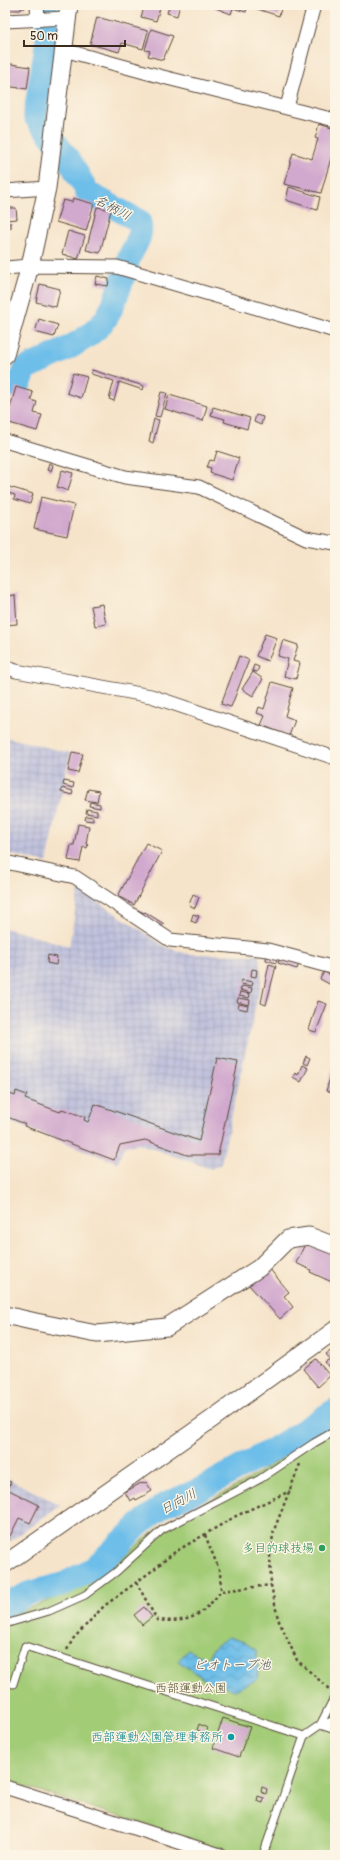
<svg xmlns="http://www.w3.org/2000/svg" width="340" height="1860" font-family="Pangolin,'Klee One',sans-serif">
	<defs>
		<pattern id="industrial-grid" width="8" height="8" patternUnits="userSpaceOnUse"><rect width="8" height="8" fill="#c0c2dd"/><path d="M0 4h8M4 0v8" fill="none" stroke="#a6a7bd"/></pattern>
		<pattern id="water-waves" width="16" height="10" patternUnits="userSpaceOnUse"><rect width="16" height="10" fill="#6dbee9"/><path d="M0 5q4-4 8 0t8 0" fill="none" stroke="#5b9bbc"/></pattern>
	</defs>
	<rect width="100%" height="100%" fill="#fcf5e5"/>
	<filter id="ink" filterUnits="userSpaceOnUse"><feTurbulence type="fractalNoise" baseFrequency=".025" numOctaves="2"/><feDisplacementMap in="SourceGraphic" scale="8" xChannelSelector="R" yChannelSelector="G"/><feConvolveMatrix kernelMatrix="1 2 1 2 8 2 1 2 1" color-interpolation-filters="sRGB"/></filter>
	<filter id="wash" filterUnits="userSpaceOnUse"><feTurbulence type="fractalNoise" baseFrequency=".012" numOctaves="4" result="noise"/><feDisplacementMap in="SourceGraphic" scale="16" xChannelSelector="R" yChannelSelector="G"/><feGaussianBlur stdDeviation="0.9" result="paint"/><feColorMatrix in="noise" values="0 0 0 0 0 0 0 0 0 0 0 0 0 0 0 0 0 1.4 0 .05"/><feComposite in="paint" operator="in"/></filter>
	<g filter="url(#wash)">
		<rect width="100%" height="100%" fill="#f6e4ca"/>
		<!-- industrial -->
		<g fill="url(#industrial-grid)">
			<polygon points="5,737 70,753 47,863 5,853"/>
			<polygon points="79,889 166,947 188,954 259,955 262,977 221,1164 211,1169 140,1144 124,1146 118,1163 5,1120 5,928 69,946"/>
			<polygon points="5,1477 60,1505 5,1545"/>
		</g>
		<!-- park -->
		<polygon fill="#a3cc77" stroke="#6f7b4a" points="335,1425 335,1855 240,1855 5,1780 5,1616 17,1613 91,1583 161,1526 239,1485"/>
		<!-- water -->
		<polygon fill="url(#water-waves)" stroke="#547484" points="228,1637 244,1642 257,1651 258,1679 235,1690 207,1681 178,1661 188,1650 207,1659 212,1649"/>
		<g fill="none" stroke-linecap="round" stroke-linejoin="round">
			<!-- river -->
			<g stroke="#6dbee9" stroke-width="24">
				<path d="M5,387L21,381L26,368C49,358 92,340 106,318C115,306 124,274 129,258C134,245 144,236 139,221L88,193L70,161L35,116L48,36L46,5"/>
				<polyline points="5,1606 29,1593 64,1584 94,1568 139,1525 164,1505 201,1489 279,1446 335,1410"/>
			</g>
		</g>
		<g id="blocks">
			<!-- building -->
			<g fill="#d1a9ce">
				<polygon points="5,5 25,5 25,8 21,8 21,10 5,10"/>
				<polygon points="145,5 161,5 156,21 141,17"/>
				<polygon points="170,5 180,5 177,16 167,13"/>
				<polygon points="208,5 248,5 246,12 233,8 231,14"/>
				<polygon points="254,5 282,5 279,16 254,8"/>
				<polygon points="97,17 148,31 143,49 122,43 119,52 90,44"/>
				<polygon points="151,29 173,36 163,60 148,56 150,51 145,50"/>
				<polygon points="5,63 30,67 27,89 5,86"/>
				<polygon points="319,124 335,129 335,144 321,193 284,184 293,153 312,159 318,139 315,138"/>
				<polygon points="289,187 320,197 317,210 286,200"/>
				<polygon points="73,198 94,204 86,231 56,222 63,200 72,202"/>
				<polygon points="97,207 111,210 100,253 86,250"/>
				<polygon points="5,208 16,208 17,219 5,220"/>
				<rect x="5" y="223" width="6" height="5"/>
				<polygon points="68,231 85,236 78,259 62,254"/>
				<polygon points="97,276 109,279 108,286 95,284"/>
				<polygon points="40,284 60,289 56,307 36,302"/>
				<polygon points="39,319 58,325 54,337 35,332"/>
				<polygon points="92,370 144,386 143,390 119,382 114,401 109,399 114,381 91,374"/>
				<polygon points="73,373 87,377 81,398 67,393"/>
				<polygon points="16,387 33,392 31,400 37,402 34,413 42,415 37,431 6,422"/>
				<polygon points="161,392 167,393 160,417 155,416"/>
				<polygon points="169,395 207,406 203,421 165,409"/>
				<polygon points="213,407 250,418 247,429 224,422 225,419 211,415"/>
				<polygon points="256,415 263,417 261,425 254,422"/>
				<polygon points="154,419 159,420 153,443 149,441"/>
				<polygon points="217,451 239,458 232,480 210,473 211,468 207,467 210,460 214,461"/>
				<polygon points="49,463 53,465 51,471 47,470"/>
				<polygon points="62,470 73,473 68,491 57,487"/>
				<polygon points="6,486 33,494 30,504 14,499 15,495 5,492"/>
				<polygon points="41,497 74,505 67,536 34,529"/>
				<polygon points="15,595 17,624 5,625 5,596"/>
				<polygon points="102,604 106,624 95,626 91,606"/>
				<polygon points="265,634 277,638 268,661 256,656"/>
				<polygon points="283,640 298,645 293,661 300,663 296,679 284,676 288,659 278,656"/>
				<polygon points="239,656 249,660 231,707 221,704"/>
				<polygon points="254,665 259,667 257,672 252,671"/>
				<polygon points="253,672 263,679 253,696 242,689"/>
				<polygon points="272,682 293,688 285,716 295,720 289,736 261,725 265,716 257,713 259,707 264,709"/>
				<polygon points="72,752 83,754 78,773 68,771"/>
				<polygon points="64,781 74,783 73,788 63,785"/>
				<polygon points="62,788 73,791 72,795 61,792"/>
				<polygon points="88,789 99,791 97,802 85,800"/>
				<polygon points="90,802 100,804 100,808 89,806"/>
				<polygon points="87,809 97,811 97,815 86,813"/>
				<polygon points="86,816 93,817 93,821 85,820"/>
				<polygon points="78,824 89,826 86,844 88,844 87,848 83,847 80,862 68,860 71,845 74,845"/>
				<polygon points="146,843 162,851 134,905 118,896"/>
				<polygon points="193,894 199,897 195,908 189,905"/>
				<polygon points="136,909 144,913 145,912 164,924 161,927 135,911"/>
				<polygon points="193,914 199,916 196,923 191,921"/>
				<polygon points="267,952 278,954 276,963 266,960"/>
				<polygon points="48,955 57,957 56,965 47,963"/>
				<polygon points="281,955 300,960 297,969 278,963"/>
				<polygon points="269,964 276,966 266,1005 261,1003"/>
				<polygon points="252,969 257,970 256,977 251,976"/>
				<polygon points="324,972 335,977 335,987 320,979"/>
				<polygon points="242,980 253,982 252,986 241,984"/>
				<polygon points="242,986 252,988 251,993 240,990"/>
				<polygon points="240,992 250,994 249,998 239,996"/>
				<polygon points="238,998 250,1000 249,1005 237,1002"/>
				<polygon points="318,1001 327,1004 316,1032 309,1030"/>
				<polygon points="239,1004 248,1006 247,1010 238,1008"/>
				<polygon points="306,1056 310,1058 307,1065 303,1063"/>
				<polygon points="217,1058 238,1062 218,1155 187,1155 145,1140 120,1145 114,1160 24,1126 25,1124 5,1116 5,1092 15,1096 16,1091 27,1095 25,1099 60,1112 62,1109 85,1117 84,1120 88,1122 95,1104 199,1141"/>
				<polygon points="302,1065 308,1068 301,1082 293,1077 295,1073 298,1075"/>
				<polygon points="333,1068 335,1069 335,1094 326,1091"/>
				<polygon points="306,1242 335,1253 334,1283 310,1272 311,1270 296,1263"/>
				<polygon points="268,1267 289,1292 284,1296 293,1307 280,1319 248,1284"/>
				<polygon points="335,1348 335,1372 333,1373 325,1362 330,1359 326,1354"/>
				<polygon points="316,1359 330,1376 318,1387 303,1369"/>
				<polygon points="5,1480 11,1482 7,1489 39,1505 30,1523 19,1518 8,1540 5,1539"/>
				<polygon points="146,1482 152,1491 136,1500 135,1498 130,1501 125,1492 141,1483 142,1484"/>
				<polygon points="144,1607 152,1617 142,1625 134,1615"/>
				<polygon points="223,1718 250,1727 239,1757 213,1748"/>
				<polygon points="199,1724 207,1728 205,1733 197,1730"/>
				<polygon points="262,1787 267,1789 266,1794 261,1792"/>
				<polygon points="258,1796 264,1798 263,1803 257,1801"/>
			</g>
		</g>
	</g>
	<g filter="url(#ink)">
		<use href="#blocks" fill-opacity="0" stroke="#574638" stroke-width="1"/>
		<g fill="none" stroke-linecap="round" stroke-linejoin="round">
			<!-- service casing -->
			<g stroke="#574638" stroke-width="9">
				<g id="service">
					<polyline points="5,1624 49,1611 85,1595 116,1572 162,1530 260,1479 314,1443 335,1431"/>
					<polyline points="13,1684 25,1646 304,1736"/>
					<polyline points="320,1725 335,1696"/>
					<polyline points="320,1725 335,1730"/>
					<polyline points="263,1855 304,1736 320,1725 335,1720"/>
				</g>
			</g>
			<!-- minor casing -->
			<g stroke="#574638" stroke-width="15">
				<g id="minor">
					<polyline points="37,5 38,20"/>
					<polyline points="5,21 67,18"/>
					<polyline points="64,50 159,76 335,120"/>
					<polyline points="287,107 314,5"/>
					<polyline points="5,191 47,188"/>
					<polyline points="5,268 30,266 117,267 335,331"/>
					<polyline points="5,441 125,477 199,487 306,538 335,543"/>
					<polyline points="5,667 16,671 151,696 335,758"/>
					<polyline points="5,862 75,877 170,940 268,950 335,968"/>
					<polyline points="5,1787 220,1855"/>
				</g>
			</g>
			<!-- tertiary casing -->
			<g stroke="#574638" stroke-width="19">
				<g id="tertiary">
					<polyline points="5,355 30,266 47,188 69,5"/>
					<polyline points="5,1315 36,1322 97,1334 167,1327 259,1268 288,1239 309,1236 335,1246"/>
					<polyline points="5,1564 212,1419 335,1330"/>
				</g>
			</g>
			<!-- path -->
			<g stroke="#574638" stroke-width="2.5" stroke-dasharray="3 3" stroke-linecap="butt">
				<polyline points="300,1464 274,1530 270,1553 271,1585 278,1619 297,1660 329,1689"/>
				<polyline points="205,1535 220,1572 221,1591 271,1585"/>
				<path d="M136,1582L157,1620C190,1623 201,1617 221,1591"/>
				<polyline points="67,1650 73,1639 104,1606 153,1570 175,1552 236,1516 290,1491"/>
			</g>
			<!-- service -->
			<use href="#service" stroke="#fff" stroke-width="7"/>
			<!-- minor -->
			<use href="#minor" stroke="#fff" stroke-width="13"/>
			<!-- tertiary -->
			<use href="#tertiary" stroke="#fff" stroke-width="17"/>
		</g>
	</g>
	<!-- markers -->
	<circle fill="#2e9e5b" stroke="#fcf5e5" stroke-width="1.5" cx="322" cy="1548" r="4"/>
	<circle fill="#0f9aa8" stroke="#fcf5e5" stroke-width="1.5" cx="231" cy="1737" r="4"/>
	<g text-anchor="middle" stroke-width="3" stroke-linejoin="round" paint-order="stroke">
		<!-- leisure labels -->
		<g font-size="12" fill="#27864d" stroke="#fcf5e5" text-anchor="end">
			<text x="314" y="1552">多目的球技場</text>
		</g>
		<!-- park labels -->
		<g font-size="12" fill="#555234" stroke="#fcf5e5">
			<text x="191" y="1692">西部運動公園</text>
		</g>
		<!-- culture labels -->
		<g font-size="12" fill="#0d838f" stroke="#fcf5e5" text-anchor="end">
			<text x="223" y="1741">西部運動公園管理事務所</text>
		</g>
		<!-- water labels -->
		<g font-size="13" font-style="italic" fill="#4a565b" stroke="#fcf5e5">
			<text transform="translate(113 207) rotate(28)" y="5">名柄川</text>
			<text transform="translate(178 1501) rotate(-28)" y="5">日向川</text>
			<text x="232" y="1669">ビオトープ池</text>
		</g>
	</g>
	<!-- margin -->
	<rect width="340" height="1860" fill="none" stroke="#fcf5e5" stroke-width="20"/>
	<!-- scale -->
	<path d="M24 40v6h101v-6" fill="none" stroke="#3b2a1e" stroke-width="2"/>
	<text x="30" y="40" font-size="12" fill="#3b2a1e" stroke="#fcf5e5" stroke-width="3" paint-order="stroke">50 m</text>
</svg>
